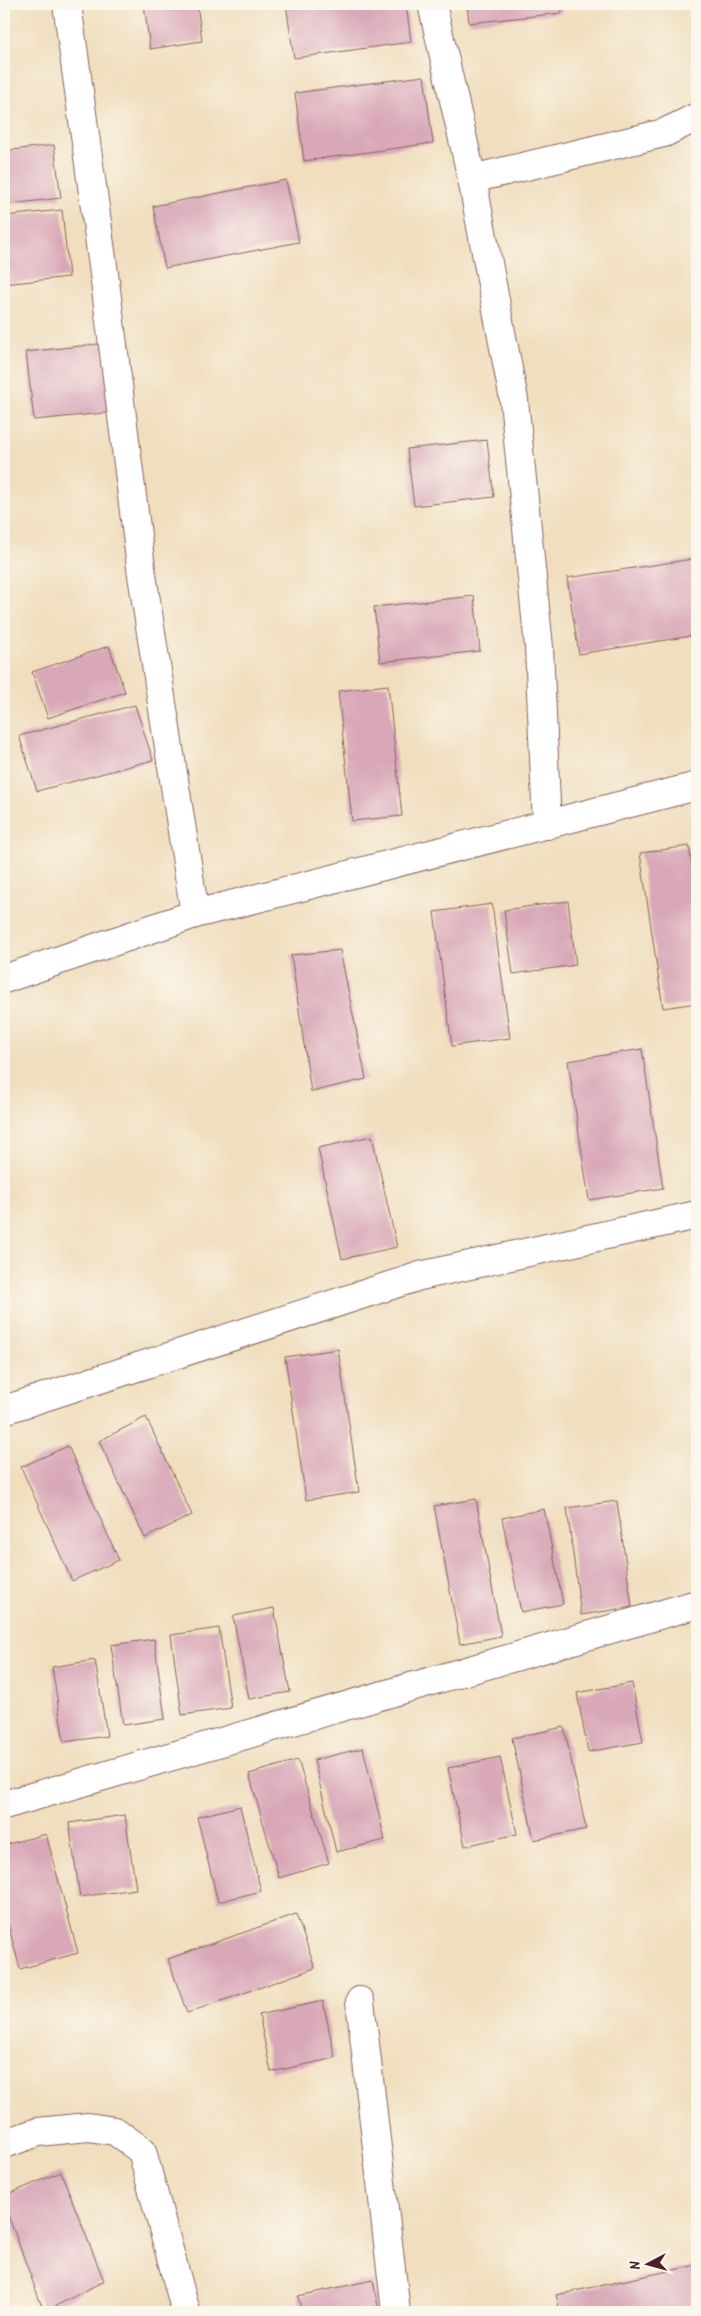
<svg xmlns="http://www.w3.org/2000/svg" width="701" height="2316" font-family="Kalam,sans-serif">
	<rect width="100%" height="100%" fill="#fbf7ec"/>
	<filter id="ink" filterUnits="userSpaceOnUse"><feTurbulence type="fractalNoise" baseFrequency=".02" numOctaves="2"/><feDisplacementMap in="SourceGraphic" scale="10" xChannelSelector="R" yChannelSelector="G"/><feConvolveMatrix kernelMatrix="1 2 1 2 8 2 1 2 1" color-interpolation-filters="sRGB"/></filter>
	<filter id="wash" filterUnits="userSpaceOnUse"><feTurbulence type="fractalNoise" baseFrequency=".0096" numOctaves="4" result="noise"/><feDisplacementMap in="SourceGraphic" scale="20" xChannelSelector="R" yChannelSelector="G"/><feGaussianBlur stdDeviation="1.12" result="paint"/><feColorMatrix in="noise" values="0 0 0 0 0 0 0 0 0 0 0 0 0 0 0 0 0 1.4 0 .05"/><feComposite in="paint" operator="in"/></filter>
	<g filter="url(#wash)">
		<rect width="100%" height="100%" fill="#f0debe"/>
		<g id="blocks">
			<!-- building -->
			<g fill="#d9a8b8">
				<polygon points="144,4 197,4 202,41 150,49"/>
				<polygon points="286,4 406,4 411,42 294,58"/>
				<polygon points="467,4 561,4 562,13 469,23"/>
				<polygon points="424,76 433,143 304,161 295,93"/>
				<polygon points="54,145 61,198 10,204 4,151"/>
				<polygon points="286,180 299,242 165,268 153,206"/>
				<polygon points="62,210 69,277 4,284 4,216"/>
				<polygon points="107,343 115,412 34,420 26,352"/>
				<polygon points="487,440 494,497 414,506 407,449"/>
				<polygon points="693,559 697,585 697,635 579,654 567,578"/>
				<polygon points="474,596 480,651 380,662 374,607"/>
				<polygon points="109,646 125,692 48,718 32,672"/>
				<polygon points="388,685 402,816 352,821 338,691"/>
				<polygon points="135,705 153,760 37,791 19,736"/>
				<polygon points="689,846 697,902 697,1003 663,1008 640,853"/>
				<polygon points="568,901 576,965 513,974 504,910"/>
				<polygon points="492,904 510,1038 452,1046 434,912"/>
				<polygon points="340,950 366,1079 311,1092 291,955"/>
				<polygon points="642,1049 663,1188 589,1200 568,1061"/>
				<polygon points="372,1136 397,1247 342,1259 318,1148"/>
				<polygon points="338,1349 359,1492 306,1500 285,1357"/>
				<polygon points="146,1417 192,1515 145,1538 99,1441"/>
				<polygon points="68,1446 119,1560 72,1581 21,1467"/>
				<polygon points="476,1499 501,1636 460,1644 434,1506"/>
				<polygon points="617,1501 632,1607 581,1615 567,1508"/>
				<polygon points="544,1509 563,1604 521,1612 502,1518"/>
				<polygon points="274,1608 290,1692 249,1699 233,1616"/>
				<polygon points="219,1628 231,1708 182,1715 171,1635"/>
				<polygon points="154,1639 165,1719 123,1725 111,1645"/>
				<polygon points="95,1660 107,1736 64,1742 52,1667"/>
				<polygon points="632,1683 643,1742 588,1752 577,1693"/>
				<polygon points="564,1727 586,1829 534,1840 512,1738"/>
				<polygon points="363,1748 385,1840 336,1852 314,1760"/>
				<polygon points="500,1757 517,1834 465,1846 448,1768"/>
				<polygon points="298,1760 329,1863 279,1878 249,1774"/>
				<polygon points="240,1806 261,1891 218,1902 197,1817"/>
				<polygon points="125,1815 136,1889 80,1897 69,1823"/>
				<polygon points="46,1834 78,1953 20,1969 4,1909 4,1845"/>
				<polygon points="296,1914 315,1968 187,2013 168,1959"/>
				<polygon points="323,2001 335,2058 271,2072 259,2015"/>
				<polygon points="61,2172 104,2281 44,2312 4,2204 4,2196"/>
				<polygon points="697,2265 697,2312 560,2312 556,2295"/>
				<polygon points="373,2280 379,2312 302,2312 298,2296"/>
			</g>
		</g>
	</g>
	<g filter="url(#ink)">
		<use href="#blocks" fill-opacity="0" stroke="#84625e" stroke-width="1"/>
		<g fill="none" stroke-linecap="round" stroke-linejoin="round">
			<!-- minor casing -->
			<g stroke="#84625e" stroke-width="30">
				<g id="minor">
					<polyline points="67,4 103,266 142,575 195,914"/>
					<polyline points="432,4 472,179 514,400 539,647 547,825"/>
					<polyline points="472,179 664,133 697,117"/>
					<polyline points="4,979 195,914 697,786"/>
					<polyline points="4,1410 420,1276 697,1215"/>
					<polyline points="4,1805 697,1604"/>
					<polyline points="360,2001 396,2312"/>
					<polyline points="4,2144 38,2132 88,2127 115,2131 142,2151 186,2312"/>
				</g>
			</g>
			<!-- minor -->
			<use href="#minor" stroke="#fff" stroke-width="28"/>
		</g>
	</g>
	<!-- margin -->
	<rect width="701" height="2316" fill="none" stroke="#fbf7ec" stroke-width="20"/>
	<!-- north arrow -->
	<g transform="translate(648 2264) rotate(264)" stroke="#fbf7ec" stroke-width="4" paint-order="stroke">
	<path d="M0-4L9 19L0 12L-9 19Z" fill="#4a1f2b"/>
	<text y="-8" font-size="14" font-weight="bold" text-anchor="middle" fill="#4a1f2b">N</text>
	</g>
</svg>
